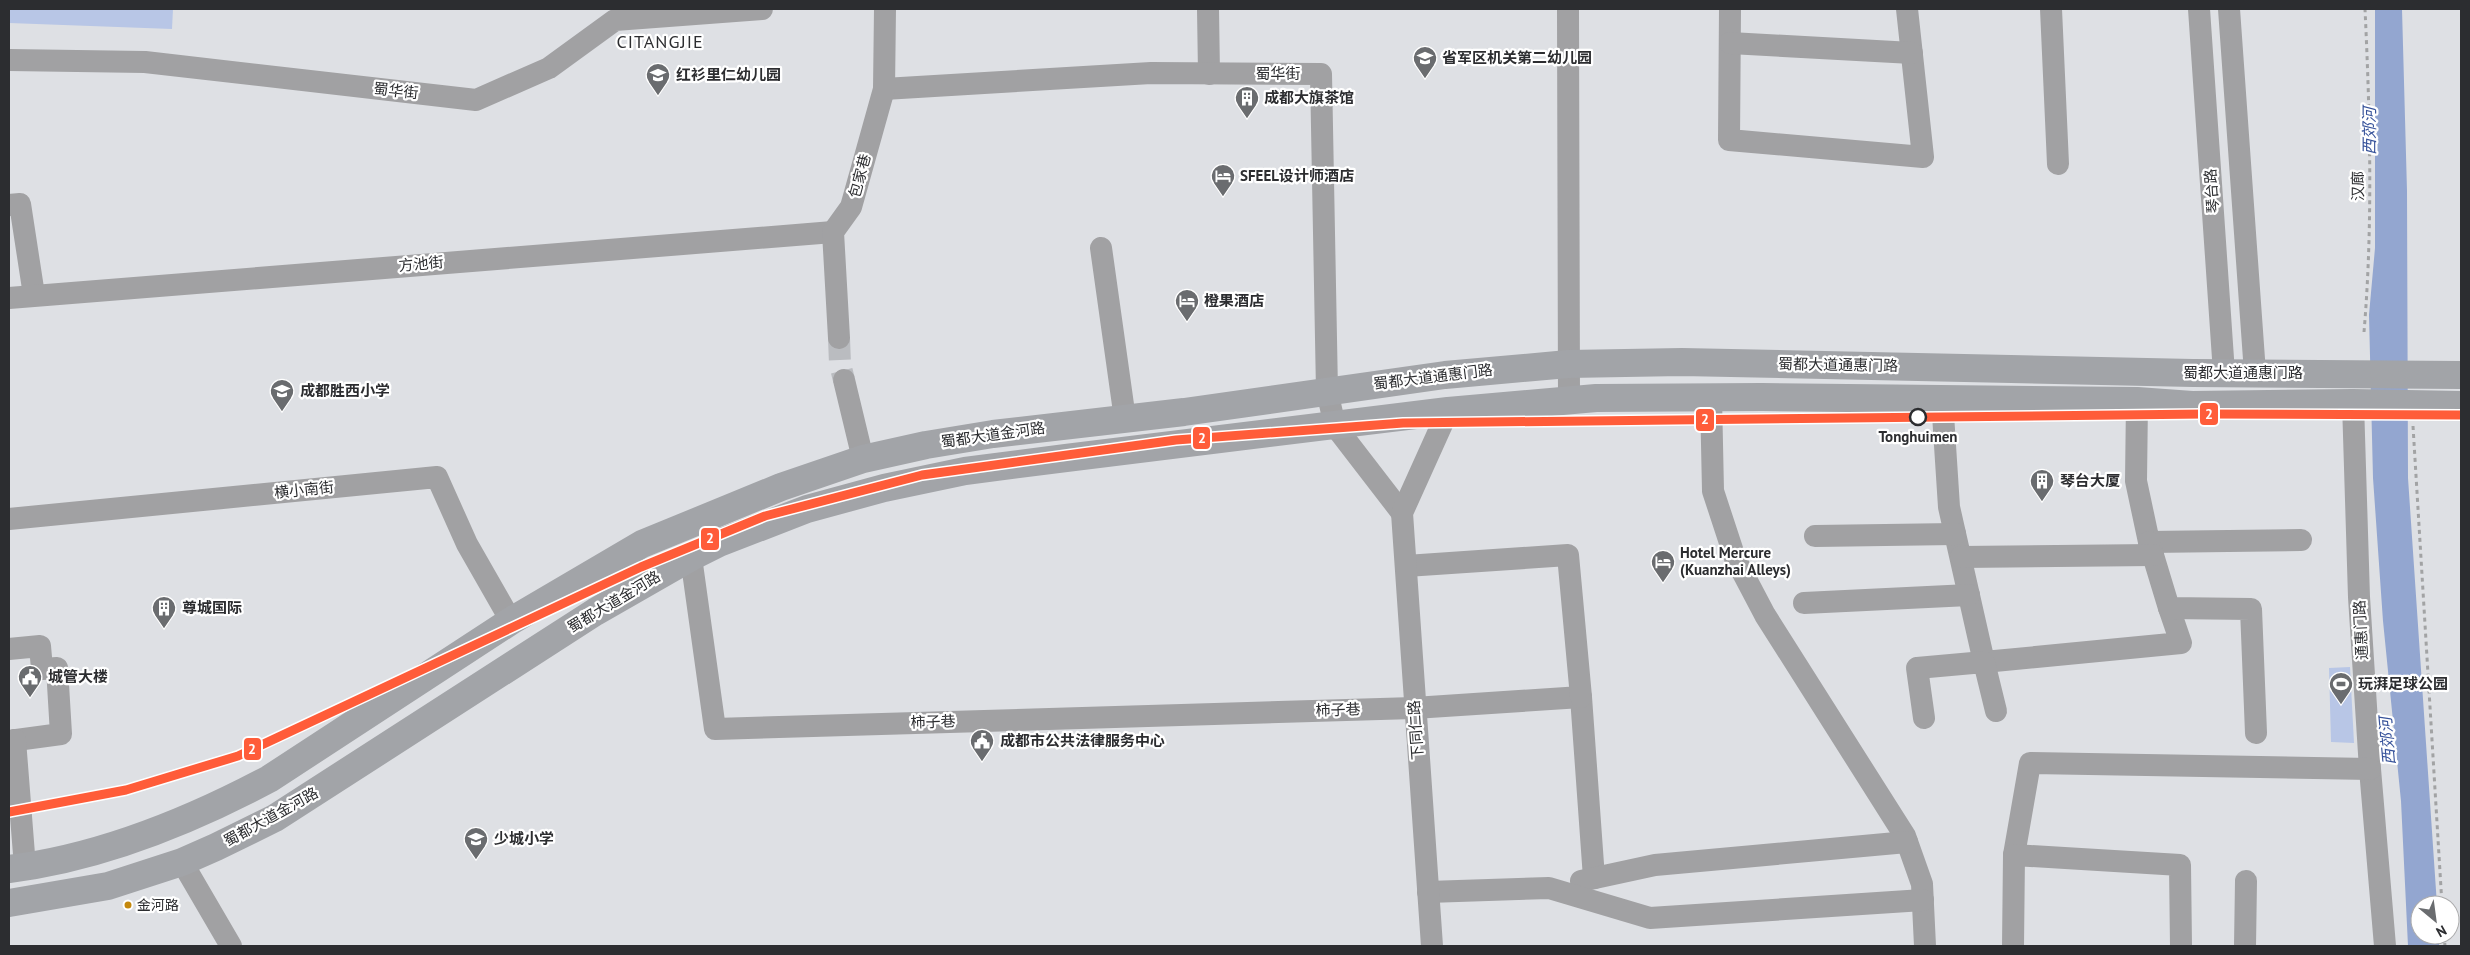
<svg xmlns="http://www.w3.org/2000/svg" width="2470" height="955" font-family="'PT Sans','Noto Sans SC',sans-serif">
	<rect width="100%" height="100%" fill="#dee0e4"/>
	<!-- green -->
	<g fill="#b8c6e6">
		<polygon points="9,9 173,9 172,29 9,23"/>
		<polygon points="2350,667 2354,743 2331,742 2329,668"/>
	</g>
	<!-- water -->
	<polygon fill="#93a6d0" points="2375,9 2402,9 2407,191 2408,478 2437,905 2420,905 2420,935 2439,935 2439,946 2408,946 2401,801 2383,621 2373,478 2369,315 2375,248"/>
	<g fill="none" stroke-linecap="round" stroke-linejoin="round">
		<!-- minor-tunnel -->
		<polyline stroke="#babcc0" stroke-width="22" stroke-dasharray="22 11" stroke-linecap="butt" points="839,338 840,364 844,380"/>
		<!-- path -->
		<g stroke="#a2a3a4" stroke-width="3" stroke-dasharray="4 4" stroke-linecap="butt">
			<path d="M2364,332C2373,225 2370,116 2365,9"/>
			<polyline points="2413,426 2442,905"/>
			<polyline points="2444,935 2445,946"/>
		</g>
		<!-- minor -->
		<g stroke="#a1a1a3" stroke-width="22">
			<polyline points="1208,9 1209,74"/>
			<polyline points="1568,9 1569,401"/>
			<polyline points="1730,9 1729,140 1923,157 1907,9"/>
			<polyline points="2051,9 2058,164"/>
			<polyline points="2199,9 2224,373"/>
			<polyline points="2229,9 2255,373"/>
			<polyline points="1730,43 1912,53"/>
			<polyline points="9,60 145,62 476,100 549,68 615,20 762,9"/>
			<polyline points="884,89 1151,73 1321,74 1327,391 1335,426 1402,513"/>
			<polyline points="9,205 20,204 34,295"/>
			<polyline points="1101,248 1125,419"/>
			<polyline points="9,298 833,232"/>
			<polyline points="839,338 833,232 851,207 884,89 885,9"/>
			<polyline points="844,380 863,459"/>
			<polyline points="1711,397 1713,491 1735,558 1765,615 1905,836 1922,884 1925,946"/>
			<polyline points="1942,399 1949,507 1984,662 2181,643 2169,608"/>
			<polyline points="2137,401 2136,481 2149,542 2301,540"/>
			<polyline points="2353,403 2359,597 2370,769 2385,946"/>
			<polyline points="9,519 437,477 467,544 511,621"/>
			<polyline points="1815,536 1955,534"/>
			<polyline points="2149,542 2169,608 2251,609 2256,733"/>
			<polyline points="691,557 715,729 1414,708 1581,697 1594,878"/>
			<polyline points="1961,557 2153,555"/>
			<polyline points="1406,566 1568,555 1581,697"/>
			<polyline points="1804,603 1969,595"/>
			<polyline points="9,649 40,646 42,669 57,668 61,734 9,741"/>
			<polyline points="1924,718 1917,668 1984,662 1996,711"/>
			<polyline points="15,740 25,867"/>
			<polyline points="2014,855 2030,763 2370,769"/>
			<polyline points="182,862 231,946"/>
			<polyline points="1581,881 1655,865 1907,842"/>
			<polyline points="1428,892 1549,888 1650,918 1923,900"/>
			<polyline points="1432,946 1402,513 1448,411"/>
			<polyline points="2013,946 2014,855 2180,865 2181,946"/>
			<polyline points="2245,946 2246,881"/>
		</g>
		<!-- major -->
		<g stroke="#a2a4a8" stroke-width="28">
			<path d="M9,869C98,858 190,821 269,779L511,621L642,544L781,487L863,459L926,445L993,434L1184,412L1445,375L1568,364L1682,362L2193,373L2461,375"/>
			<polyline points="9,903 108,886 182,862 216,847 275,818 595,612 691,557 719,543 807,509 884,488 965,471 1066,458 1448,411 1596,398 1762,397 2137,401 2192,405 2353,403 2461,405"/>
		</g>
		<!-- metro-1 casing -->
		<g stroke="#fff" stroke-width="12">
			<polyline id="metro-1" points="9,812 126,790 238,756 641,567 765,516 922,475 1176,440 1403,423 2204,414 2461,415"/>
		</g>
		<!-- metro-1 -->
		<use href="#metro-1" stroke="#ff5c39" stroke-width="9"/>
	</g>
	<!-- icons -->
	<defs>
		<g id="school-pin" transform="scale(1.25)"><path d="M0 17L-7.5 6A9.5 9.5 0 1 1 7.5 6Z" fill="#6a6c6f" stroke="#fff"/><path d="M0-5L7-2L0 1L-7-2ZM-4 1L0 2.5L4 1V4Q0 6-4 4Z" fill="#fff"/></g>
		<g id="building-pin" transform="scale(1.25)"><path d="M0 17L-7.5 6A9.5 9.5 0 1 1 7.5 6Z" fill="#6a6c6f" stroke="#fff"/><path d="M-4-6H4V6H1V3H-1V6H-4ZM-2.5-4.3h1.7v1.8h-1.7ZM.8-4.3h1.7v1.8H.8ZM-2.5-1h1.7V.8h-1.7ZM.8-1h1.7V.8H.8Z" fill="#fff"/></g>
		<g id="hotel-pin" transform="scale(1.25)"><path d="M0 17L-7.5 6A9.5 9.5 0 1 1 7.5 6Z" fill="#6a6c6f" stroke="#fff"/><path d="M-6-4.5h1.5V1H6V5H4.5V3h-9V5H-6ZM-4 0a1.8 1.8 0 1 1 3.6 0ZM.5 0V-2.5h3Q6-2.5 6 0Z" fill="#fff"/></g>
		<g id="civic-pin" transform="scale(1.25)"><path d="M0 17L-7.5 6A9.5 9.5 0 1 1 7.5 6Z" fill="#6a6c6f" stroke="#fff"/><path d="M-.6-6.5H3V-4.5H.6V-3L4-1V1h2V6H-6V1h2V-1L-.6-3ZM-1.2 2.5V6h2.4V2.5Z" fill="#fff"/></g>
		<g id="stadium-pin" transform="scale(1.25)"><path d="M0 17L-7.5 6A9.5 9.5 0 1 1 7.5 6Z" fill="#6a6c6f" stroke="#fff"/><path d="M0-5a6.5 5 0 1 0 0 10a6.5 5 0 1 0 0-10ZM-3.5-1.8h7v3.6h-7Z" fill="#fff"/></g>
	</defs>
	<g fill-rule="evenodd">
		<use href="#school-pin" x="1425" y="58"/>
		<use href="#school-pin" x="658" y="75"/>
		<use href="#building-pin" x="1247" y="98"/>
		<use href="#hotel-pin" x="1223" y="176"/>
		<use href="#hotel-pin" x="1187" y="301"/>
		<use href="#school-pin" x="282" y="391"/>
		<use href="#building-pin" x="2042" y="481"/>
		<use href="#hotel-pin" x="1663" y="562"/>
		<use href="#building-pin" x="164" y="608"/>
		<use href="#civic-pin" x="30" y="677"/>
		<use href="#stadium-pin" x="2341" y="684"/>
		<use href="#civic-pin" x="982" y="741"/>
		<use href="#school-pin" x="476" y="839"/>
	</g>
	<!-- markers -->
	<circle fill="#fff" stroke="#2c2d30" stroke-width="2.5" cx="1918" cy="417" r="8"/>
	<circle fill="#c4880c" stroke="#fff" stroke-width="2" cx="128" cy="905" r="4.5"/>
	<g text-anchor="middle" stroke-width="4.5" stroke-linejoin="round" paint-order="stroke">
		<!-- bus labels -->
		<g font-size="14" fill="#2c2d30" stroke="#fff" text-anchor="start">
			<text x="137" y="910">金河路</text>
		</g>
		<!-- poi labels -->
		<g font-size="15" font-weight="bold" fill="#2c2d30" stroke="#fff" text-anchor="start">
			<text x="1442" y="63">省军区机关第二幼儿园</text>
			<text x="676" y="80">红衫里仁幼儿园</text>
			<text x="1264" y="103">成都大旗茶馆</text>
			<text x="1240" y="181">SFEEL设计师酒店</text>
			<text x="1204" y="306">橙果酒店</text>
			<text x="300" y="396">成都胜西小学</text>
			<text x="2060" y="486">琴台大厦</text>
			<text x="1680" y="558">Hotel Mercure<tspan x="1680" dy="17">(Kuanzhai Alleys)</tspan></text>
			<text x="182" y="613">尊城国际</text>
			<text x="48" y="682">城管大楼</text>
			<text x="2358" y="689">玩湃足球公园</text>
			<text x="1000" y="746">成都市公共法律服务中心</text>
			<text x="494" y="844">少城小学</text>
		</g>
		<!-- street labels -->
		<g font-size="15" fill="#2c2d30" stroke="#fff">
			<text x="1278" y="79">蜀华街</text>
			<text transform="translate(396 91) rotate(6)" y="5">蜀华街</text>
			<text transform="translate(860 176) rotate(-75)" y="5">包家巷</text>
			<text transform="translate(2358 186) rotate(-90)" y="5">汉廊</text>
			<text transform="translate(2212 191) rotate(-94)" y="5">琴台路</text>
			<text transform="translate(421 264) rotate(-5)" y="5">方池街</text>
			<text transform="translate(1838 365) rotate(1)" y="5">蜀都大道通惠门路</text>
			<text x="2243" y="378">蜀都大道通惠门路</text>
			<text transform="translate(1433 377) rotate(-7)" y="5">蜀都大道通惠门路</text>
			<text transform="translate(993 435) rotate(-8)" y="5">蜀都大道金河路</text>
			<text transform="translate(304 490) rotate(-6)" y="5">横小南街</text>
			<text transform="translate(614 602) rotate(-31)" y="5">蜀都大道金河路</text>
			<text transform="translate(2361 630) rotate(-93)" y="5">通惠门路</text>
			<text transform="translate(1338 710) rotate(-2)" y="5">柿子巷</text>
			<text transform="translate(933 722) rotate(-2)" y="5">柿子巷</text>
			<text transform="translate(1416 730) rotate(-94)" y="5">下同仁路</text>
			<text transform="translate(271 817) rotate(-29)" y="5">蜀都大道金河路</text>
		</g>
		<!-- stop labels -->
		<g font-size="15" font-weight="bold" fill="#2c2d30" stroke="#fff">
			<text x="1918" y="442">Tonghuimen</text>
		</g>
		<!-- water labels -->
		<g font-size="16" font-style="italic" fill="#36529a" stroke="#fff">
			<text transform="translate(2369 131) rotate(-90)" y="6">西郊河</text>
			<text transform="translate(2387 741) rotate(-95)" y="6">西郊河</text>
		</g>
		<!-- quarter labels -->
		<g font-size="18" letter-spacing="1" fill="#2c2d30" stroke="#fff">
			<text x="660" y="48">CITANGJIE</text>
		</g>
	</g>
	<g stroke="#fff" stroke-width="2">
		<rect x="2199" y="402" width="20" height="24" rx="5" fill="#ff5c39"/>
		<rect x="1695" y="408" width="20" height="24" rx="5" fill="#ff5c39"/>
		<rect x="1192" y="426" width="19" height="24" rx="5" fill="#ff5c39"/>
		<rect x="700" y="527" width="20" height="24" rx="5" fill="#ff5c39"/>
		<rect x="243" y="737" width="19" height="24" rx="5" fill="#ff5c39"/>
	</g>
	<g font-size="14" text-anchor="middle" font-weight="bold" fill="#fff">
		<text x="2209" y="419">2</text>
		<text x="1705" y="424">2</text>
		<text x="1202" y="443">2</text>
		<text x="710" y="543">2</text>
		<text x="252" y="754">2</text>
	</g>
	<!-- border -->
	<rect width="2470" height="955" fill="none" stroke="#2c2d30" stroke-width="20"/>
	<!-- north arrow -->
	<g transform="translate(2435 920) rotate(151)"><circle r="24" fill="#ffffff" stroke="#ababac"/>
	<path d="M0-4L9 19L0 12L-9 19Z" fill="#6a6c6f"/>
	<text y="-8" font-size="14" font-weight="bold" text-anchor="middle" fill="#2c2d30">N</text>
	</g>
</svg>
